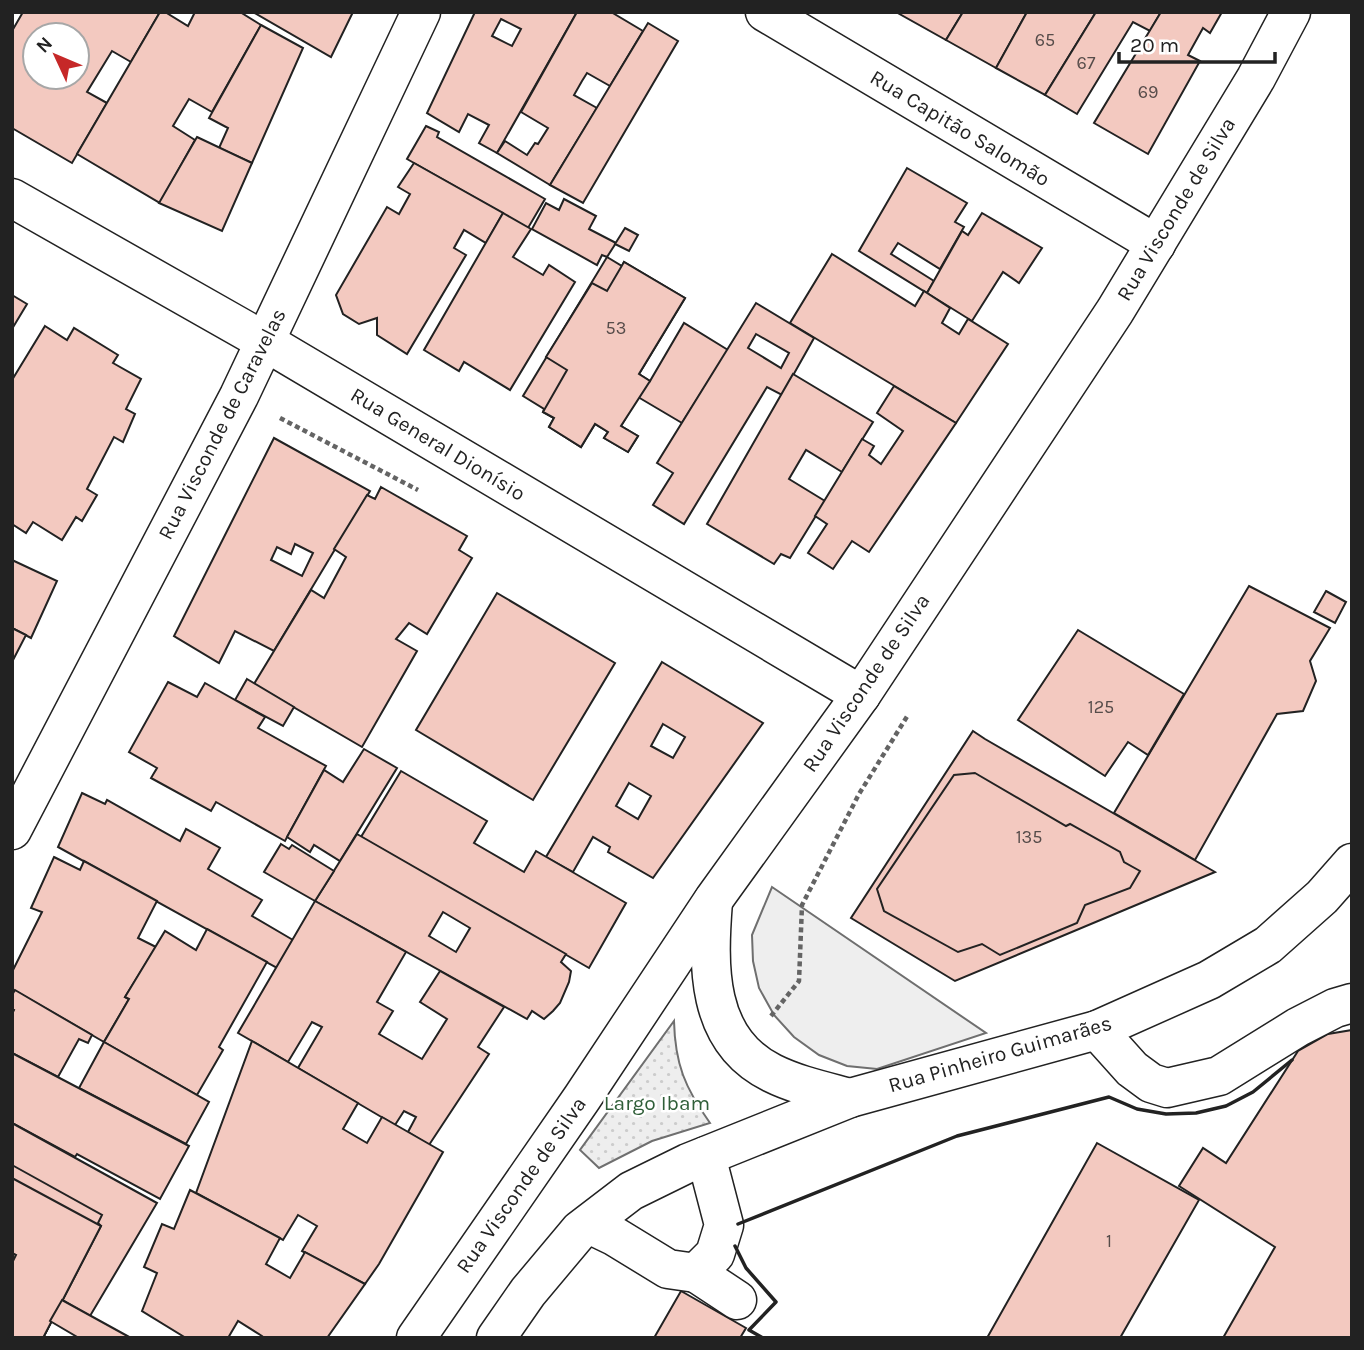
<svg xmlns="http://www.w3.org/2000/svg" width="1364" height="1350" font-family="Karla,sans-serif">
	<defs>
		<pattern id="grass-dots" width="8" height="8" patternUnits="userSpaceOnUse" patternTransform="scale(1.75)"><rect width="8" height="8" fill="#eee"/><path d="M2 2h.1M6 6h.1" fill="none" stroke="#ccc" stroke-width="1.8" stroke-linecap="round"/></pattern>
	</defs>
	<rect width="100%" height="100%" fill="#fff"/>
	<!-- grass -->
	<path fill="url(#grass-dots)" stroke="#6f6f6f" stroke-width="2" d="M674,1021C675,1064 685,1088 710,1123L652,1141L599,1168L580,1150Z"/>
	<!-- garden -->
	<polygon fill="#eee" stroke="#6f6f6f" stroke-width="2" points="772,887 986,1033 877,1069 847,1066 819,1055 794,1037 774,1015 759,988 753,961 752,935"/>
	<!-- building -->
	<g fill="#f3c9c0" stroke="#222" stroke-width="2" fill-rule="evenodd">
		<path d="M23,12H160L131,62L112,51L87,92L107,103L72,163L12,128V31ZM35,35H77V77H35Z"/>
		<polygon points="160,12 165,12 188,26 195,12 240,12 261,25 212,112 189,99 173,126 195,140 160,203 77,154"/>
		<polygon points="253,12 353,12 331,57"/>
		<path d="M475,12H577L497,153L479,143L489,125L468,114L459,132L427,113ZM501,19L521,29L512,46L492,36Z"/>
		<polygon points="577,12 611,12 643,31 610,86 587,73 582,81 574,95 597,108 550,185 497,153 505,141 527,155 535,143 538,144 548,128 521,112"/>
		<polygon points="896,12 963,12 946,40"/>
		<polygon points="963,12 1027,12 996,68 946,40"/>
		<polygon points="1027,12 1096,12 1045,95 996,68"/>
		<polygon points="1096,12 1161,12 1150,31 1133,22 1077,114 1045,95"/>
		<polygon points="1161,12 1222,12 1210,33 1203,28 1188,55 1200,61 1148,154 1094,123"/>
		<polygon points="648,23 678,41 583,203 550,185"/>
		<polygon points="261,25 303,48 252,163 219,148 228,128 209,118"/>
		<polygon points="426,126 439,132 437,137 545,199 528,228 407,159"/>
		<polygon points="197,137 252,163 222,231 159,203"/>
		<polygon points="414,163 503,213 486,243 464,230 454,248 466,255 407,354 377,335 377,318 359,324 343,314 336,295 387,207 399,214 410,194 398,187"/>
		<polygon points="907,168 967,203 955,222 964,227 940,269 898,243 891,254 934,281 927,293 859,251"/>
		<polygon points="564,199 596,216 589,229 616,243 607,257 602,255 597,265 532,229 546,203 559,210"/>
		<polygon points="503,213 531,229 513,257 543,275 549,265 575,282 510,390 464,362 459,371 424,350"/>
		<polygon points="982,213 1042,248 1019,283 1003,272 972,321 927,293 962,231 968,235"/>
		<polygon points="625,228 638,235 629,251 615,244"/>
		<polygon points="832,254 915,306 924,291 927,293 950,308 942,323 959,334 968,319 1008,344 956,423 790,323"/>
		<polygon points="607,257 622,266 624,262 685,298 639,374 650,381 684,323 728,350 682,423 638,397 621,426 638,436 628,452 604,438 608,432 595,424 581,447 549,427 554,418 543,412 544,409 523,396"/>
		<polygon points="624,262 685,298 639,374 650,381 621,426 638,436 628,452 604,438 608,432 595,424 581,447 549,427 554,418 543,412 567,370 546,357 592,283 607,291"/>
		<polygon points="12,295 27,304 12,329"/>
		<path d="M756,303L814,338L782,395L767,387L684,524L653,505L673,473L657,463ZM756,334L789,353L781,368L748,348Z"/>
		<polygon points="45,326 67,340 74,328 118,355 113,363 141,379 126,409 135,414 123,442 114,437 87,489 97,495 82,521 76,517 62,540 33,522 26,533 12,524 12,380"/>
		<polygon points="793,374 873,422 842,472 806,450 789,479 825,501 790,558 781,554 774,564 707,524"/>
		<polygon points="894,386 956,423 869,552 852,541 833,569 808,553 827,524 815,516 862,439 874,446 869,455 881,464 903,431 877,413"/>
		<path d="M274,438L370,491L274,651L235,631L219,663L174,636ZM295,544L313,553L302,576L271,560L277,547L291,554Z"/>
		<polygon points="381,487 467,536 459,550 472,558 427,634 409,623 396,639 417,651 362,747 254,684 311,590 324,598 346,557 334,549 367,495 375,499"/>
		<polygon points="12,560 57,581 31,638 12,628"/>
		<polygon points="1249,586 1330,628 1310,661 1316,681 1303,711 1277,714 1195,860 1114,813"/>
		<polygon points="1326,591 1346,602 1335,623 1314,612"/>
		<polygon points="497,593 615,663 533,800 416,730"/>
		<polygon points="12,628 26,635 12,662"/>
		<polygon points="1078,630 1184,694 1148,755 1128,742 1105,776 1018,720"/>
		<path d="M662,662L763,723L653,878L608,852L610,847L593,837L573,872L546,857ZM663,724L685,737L673,758L651,746ZM629,783L651,796L638,819L616,806Z"/>
		<polygon points="247,679 294,707 283,726 235,700"/>
		<polygon points="168,682 197,697 205,683 265,717 258,728 326,766 285,841 216,802 211,811 151,778 157,768 129,752"/>
		<polygon points="973,731 985,739 1215,872 955,981 851,918"/>
		<polygon points="364,749 397,768 340,861 314,845 310,852 287,837 324,770 343,782"/>
		<polygon points="401,771 487,821 474,843 524,872 536,851 626,903 589,968 361,837"/>
		<polygon points="975,773 1066,826 1070,824 1120,852 1124,862 1140,871 1130,888 1085,905 1077,923 1000,955 982,944 958,952 884,911 877,889 954,775"/>
		<polygon points="82,793 105,804 107,800 180,841 186,829 220,848 208,869 262,900 252,916 293,940 277,968 58,847"/>
		<path d="M357,834L566,954L561,962L571,971L569,982L560,1003L553,1011L544,1019L532,1011L527,1019L315,901ZM443,912L470,928L456,952L429,936Z"/>
		<polygon points="281,844 289,849 292,845 334,871 315,901 264,872"/>
		<polygon points="54,857 80,870 84,861 157,901 138,938 156,947 125,997 129,999 104,1042 12,989 12,972 42,912 31,908"/>
		<polygon points="315,901 406,952 377,1002 393,1011 379,1034 422,1059 447,1019 420,1002 440,971 504,1007 478,1047 489,1054 429,1145 408,1132 416,1117 404,1111 395,1125 298,1068 322,1027 312,1022 288,1062 238,1033"/>
		<polygon points="207,929 267,962 219,1047 223,1050 197,1095 104,1042 129,999 125,997 165,931 196,950"/>
		<polygon points="15,990 92,1035 88,1043 79,1039 58,1077 12,1053 12,1014 14,1010 12,1009 12,995"/>
		<polygon points="1352,1030 1352,1338 1223,1338 1275,1247 1179,1186 1203,1148 1226,1163 1298,1051 1328,1034"/>
		<polygon points="252,1041 358,1103 343,1129 367,1143 382,1117 443,1152 379,1264 365,1284 302,1251 317,1226 298,1215 283,1240 196,1193"/>
		<polygon points="104,1042 209,1102 186,1144 79,1088"/>
		<polygon points="12,1053 189,1146 160,1199 77,1154 75,1157 12,1123"/>
		<polygon points="12,1123 157,1203 90,1316 62,1300 43,1338 12,1338"/>
		<polygon points="1097,1143 1199,1200 1120,1338 987,1338"/>
		<polygon points="12,1165 102,1215 98,1223 101,1226 43,1338 12,1338"/>
		<polygon points="12,1178 101,1226 43,1338 12,1338 12,1263 16,1255 12,1253"/>
		<polygon points="190,1190 280,1238 266,1264 290,1278 305,1252 365,1284 327,1338 261,1338 262,1336 238,1321 228,1338 186,1338 142,1311 157,1273 144,1267 162,1224 174,1229"/>
		<polygon points="681,1291 746,1328 740,1338 654,1338"/>
		<polygon points="62,1300 131,1338 79,1338 50,1321"/>
	</g>
	<g fill="none" stroke-linecap="round" stroke-linejoin="round">
		<!-- minor casing -->
		<g stroke="#222" stroke-width="41">
			<g id="minor">
				<polyline points="765,12 1156,244"/>
				<polyline points="12,198 264,341 861,695"/>
				<polyline points="12,830 239,396 421,12"/>
				<polyline points="1097,1030 1132,1069 1151,1083 1167,1088 1219,1076 1298,1027 1335,1008 1352,1003"/>
				<polyline points="589,1224 614,1236 668,1269 696,1273 715,1254 724,1225 706,1156"/>
				<polyline points="696,1273 737,1300"/>
			</g>
		</g>
		<!-- major casing -->
		<g stroke="#222" stroke-width="41">
			<g id="major">
				<path d="M713,901C708,965 705,1040 772,1073C796,1085 824,1091 850,1098"/>
				<polyline points="416,1338 582,1098 714,899 861,695 1115,311 1256,78 1291,12"/>
				<polyline points="496,1338 528,1292 580,1230 631,1191 688,1163 850,1098 1097,1030 1209,980 1268,945 1322,897 1352,863"/>
			</g>
		</g>
		<!-- path -->
		<g stroke="#646464" stroke-width="4.5" stroke-dasharray="5 3.5" stroke-linecap="butt">
			<polyline points="280,418 418,490"/>
			<polyline points="771,1016 799,981 802,905 859,794 908,715"/>
		</g>
		<!-- minor -->
		<use href="#minor" stroke="#fff" stroke-width="38"/>
		<!-- major -->
		<use href="#major" stroke="#fff" stroke-width="38"/>
		<!-- wall -->
		<g stroke="#222" stroke-width="3.5">
			<polyline points="738,1224 957,1136 1109,1097 1137,1109 1166,1114 1196,1113 1226,1106 1253,1092 1292,1060"/>
			<polyline points="735,1246 746,1268 776,1302 749,1330 763,1338"/>
		</g>
	</g>
	<g text-anchor="middle" stroke-width="5" stroke-linejoin="round" paint-order="stroke">
		<!-- number labels -->
		<g font-size="18" fill="#564c4a">
			<text x="1045" y="46">65</text>
			<text x="1086" y="69">67</text>
			<text x="1148" y="98">69</text>
			<text x="616" y="334">53</text>
			<text x="1101" y="713">125</text>
			<text x="1029" y="843">135</text>
			<text x="1109" y="1247">1</text>
		</g>
		<!-- street labels -->
		<g font-size="21" fill="#222" stroke="#fff">
			<text transform="translate(960 128) rotate(31)" y="7">Rua Capitão Salomão</text>
			<text transform="translate(1176 209) rotate(-59)" y="7">Rua Visconde de Silva</text>
			<text transform="translate(222 424) rotate(-63)" y="7">Rua Visconde de Caravelas</text>
			<text transform="translate(438 444) rotate(31)" y="7">Rua General Dionísio</text>
			<text transform="translate(866 683) rotate(-56)" y="7">Rua Visconde de Silva</text>
			<text transform="translate(1000 1054) rotate(-16)" y="7">Rua Pinheiro Guimarães</text>
			<text transform="translate(521 1185) rotate(-55)" y="7">Rua Visconde de Silva</text>
		</g>
		<!-- park labels -->
		<g font-size="21" fill="#2f5e38" stroke="#fff">
			<text x="657" y="1110">Largo Ibam</text>
		</g>
	</g>
	<!-- border -->
	<rect width="1364" height="1350" fill="none" stroke="#222222" stroke-width="28"/>
	<!-- north arrow -->
	<g transform="translate(56 56) rotate(314)"><circle r="33" fill="#ffffff" stroke="#a7a7a7" stroke-width="2"/>
	<path d="M0-5L12 26L0 18L-12 26Z" fill="#c62828"/>
	<text y="-10" font-size="19" font-weight="bold" text-anchor="middle" fill="#222222">N</text>
	</g>
	<!-- scale -->
	<path d="M1119 52v10h156v-10" fill="none" stroke="#222222" stroke-width="3.5"/>
	<text x="1130" y="52" font-size="21" fill="#222222" stroke="#ffffff" stroke-width="5" paint-order="stroke">20 m</text>
</svg>
